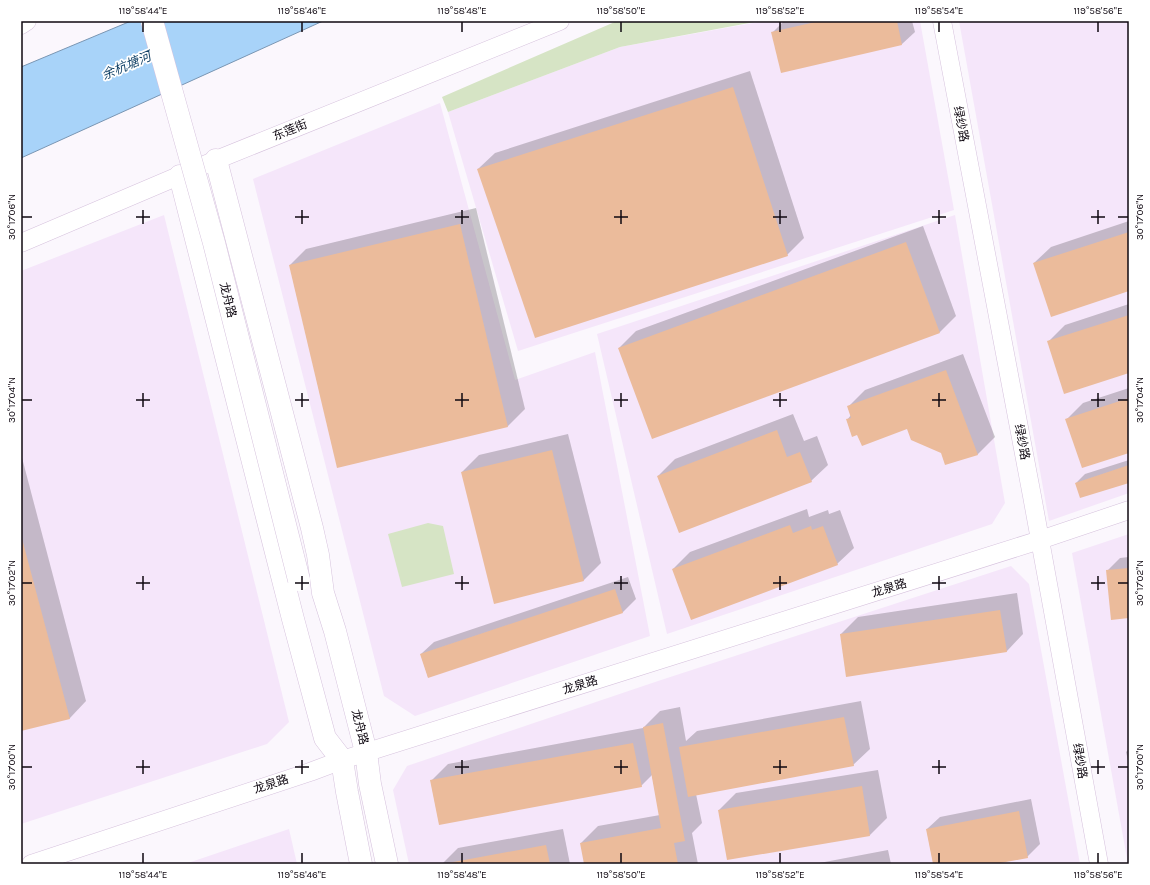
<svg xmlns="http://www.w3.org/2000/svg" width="1150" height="885" font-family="Karla,'Noto Sans SC',sans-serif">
	<rect width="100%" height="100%" fill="#fbf7fd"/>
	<!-- built -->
	<g fill="#f5e6fa">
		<polygon points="764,21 920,21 954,210 518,351 448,112 620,47"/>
		<polygon points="959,21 1129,21 1129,493 1049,521"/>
		<polygon points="440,103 515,380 595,352 650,636 415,716 384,696 253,179"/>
		<polygon points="164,215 289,722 267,744 21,824 21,271"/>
		<polygon points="955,215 1005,503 992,524 667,634 597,334"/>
		<polygon points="1129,534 1129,864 1128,864 1072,553"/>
		<polygon points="1011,566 1029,584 1080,864 409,864 393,790 407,766 658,681"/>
		<polygon points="289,829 297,864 185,864"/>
	</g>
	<!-- green -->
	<g fill="#d6e4c5">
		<polygon points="617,21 760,21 620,47 448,112 442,97"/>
		<polygon points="428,523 443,526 454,574 402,587 388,534"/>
	</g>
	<!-- water -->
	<polygon fill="#a8d3f9" stroke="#7a96b3" points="131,21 323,21 21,158 21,67"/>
	<!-- shadow -->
	<g fill="#0003">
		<polygon points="784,21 912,21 915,32 902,44 772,33"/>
		<polygon points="750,71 804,238 787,255 478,169 495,153"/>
		<polygon points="476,208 525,409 508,426 338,467 290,265 306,249"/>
		<polygon points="1129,221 1129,290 1034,263 1051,247"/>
		<polygon points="923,226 956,316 940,332 619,348 636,331"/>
		<polygon points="1129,304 1129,372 1048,342 1065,325"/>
		<polygon points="963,354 995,437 978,454 946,464 942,452 907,428 858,434 847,420 851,415 848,407 865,390"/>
		<polygon points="1129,388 1129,452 1067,419 1083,403"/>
		<polygon points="793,414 804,441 817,436 828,465 811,481 658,476 675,459"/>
		<polygon points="568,434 601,563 584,580 495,602 462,472 479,455"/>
		<polygon points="21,454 86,701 70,718 21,730"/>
		<polygon points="1129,460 1129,481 1076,483 1085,474"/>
		<polygon points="807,509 809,517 828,510 829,514 840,510 854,548 837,564 673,569 690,552"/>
		<polygon points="1129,557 1129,617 1107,571 1120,558"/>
		<polygon points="628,577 636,599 623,612 428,677 421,654 434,642"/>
		<polygon points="1017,593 1023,634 1007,651 841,634 858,617"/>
		<polygon points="861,701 870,749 853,765 696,794 702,823 692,833 698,864 585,864 581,843 598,826 660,815 652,775 641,786 431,781 448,764 643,728 660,711 680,707 686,741 697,731"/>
		<polygon points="1129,749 1129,764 1126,752"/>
		<polygon points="878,770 887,818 870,835 719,810 736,793"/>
		<polygon points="1031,799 1040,844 1027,857 990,864 934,864 927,829 940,817"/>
		<polygon points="563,829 570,864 442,864 458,848"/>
		<polygon points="888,850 891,864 814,864"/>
	</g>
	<!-- building -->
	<g fill="#ebbb9b">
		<polygon points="820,21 897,21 902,45 781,73 771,32"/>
		<polygon points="733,87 788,256 535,338 477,169"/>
		<polygon points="460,224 508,427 337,468 289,265"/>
		<polygon points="1129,232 1129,291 1051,317 1033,263"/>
		<polygon points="906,242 940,333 652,439 618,348"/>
		<polygon points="1129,315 1129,373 1064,394 1047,341"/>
		<polygon points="946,370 978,455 945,465 941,453 911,440 907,429 862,446 857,435 852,437 846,419 851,418 847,406"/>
		<polygon points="1129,398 1129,453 1082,468 1065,419"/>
		<polygon points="777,430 787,457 800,452 812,482 679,533 657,476"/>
		<polygon points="552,450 584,581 494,604 461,472"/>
		<polygon points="1129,465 1129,483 1080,498 1075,483"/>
		<polygon points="790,525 793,533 811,526 812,530 823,526 838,565 691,620 672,569"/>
		<polygon points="21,535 70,719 21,731"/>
		<polygon points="1129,568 1129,618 1111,620 1106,570"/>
		<polygon points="615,589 623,613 428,678 420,654"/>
		<polygon points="1000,610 1007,652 846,677 840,634"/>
		<polygon points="844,717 854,766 688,797 679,747"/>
		<polygon points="663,723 685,841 674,843 678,864 584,864 580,843 661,828 643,727"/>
		<polygon points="633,743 642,787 439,825 430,780"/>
		<polygon points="862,786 870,836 727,860 718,810"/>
		<polygon points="1019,811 1028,858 995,864 933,864 926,829"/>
		<polygon points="546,845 550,864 448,864 448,863"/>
	</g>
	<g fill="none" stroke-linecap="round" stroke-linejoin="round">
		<!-- street casing -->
		<g stroke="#d6c2dd" stroke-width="19">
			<g id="street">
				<polyline points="942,21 1032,496 1099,864"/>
				<polyline points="21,25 27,21"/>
				<polyline points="21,243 216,160 560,21"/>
				<polyline points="31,864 310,772 342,760 1040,540 1129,510"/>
			</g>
		</g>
		<!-- secondary casing -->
		<g stroke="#d6c2dd" stroke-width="23">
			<g id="secondary">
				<polyline points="216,160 312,528 318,555 323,593 335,631 366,752 370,784 387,864"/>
				<polyline points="180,176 293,619 325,738 342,760 347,792 361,864"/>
			</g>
		</g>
		<!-- street -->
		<use href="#street" stroke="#fff" stroke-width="18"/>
		<!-- secondary -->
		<use href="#secondary" stroke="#fff" stroke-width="22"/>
		<!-- secondary-bridge casing -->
		<g stroke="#d6c2dd" stroke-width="23" stroke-linecap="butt">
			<polyline id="secondary-bridge" points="152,21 214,243 299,580"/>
		</g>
		<!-- secondary-bridge -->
		<use href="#secondary-bridge" stroke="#fff" stroke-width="22"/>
	</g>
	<!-- ticks -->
	<path fill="none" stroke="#0f0811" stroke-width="1.5" d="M143,22V32M302,22V32M462,22V32M621,22V32M780,22V32M939,22V32M1098,22V32M143,210V224M302,210V224M462,210V224M621,210V224M780,210V224M939,210V224M1098,210V224M22,217H32M136,217H150M295,217H309M455,217H469M614,217H628M773,217H787M932,217H946M1091,217H1105M1118,217H1128M143,393V407M302,393V407M462,393V407M621,393V407M780,393V407M939,393V407M1098,393V407M22,400H32M136,400H150M295,400H309M455,400H469M614,400H628M773,400H787M932,400H946M1091,400H1105M1118,400H1128M143,576V590M302,576V590M462,576V590M621,576V590M780,576V590M939,576V590M1098,576V590M22,583H32M136,583H150M295,583H309M455,583H469M614,583H628M773,583H787M932,583H946M1091,583H1105M1118,583H1128M143,760V774M302,760V774M462,760V774M621,760V774M780,760V774M939,760V774M1098,760V774M22,767H32M136,767H150M295,767H309M455,767H469M614,767H628M773,767H787M932,767H946M1091,767H1105M1118,767H1128M143,853V863M302,853V863M462,853V863M621,853V863M780,853V863M939,853V863M1098,853V863"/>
	<g text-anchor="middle" stroke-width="3.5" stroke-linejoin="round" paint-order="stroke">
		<!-- street labels -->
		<g font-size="12" fill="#0f0811" stroke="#fff">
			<text transform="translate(961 124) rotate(79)" y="4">绿纱路</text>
			<text transform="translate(290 130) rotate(-22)" y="4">东莲街</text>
			<text transform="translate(228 300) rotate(76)" y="4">龙舟路</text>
			<text transform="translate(1022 442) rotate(79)" y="4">绿纱路</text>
			<text transform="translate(889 588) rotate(-17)" y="4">龙泉路</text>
			<text transform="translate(580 685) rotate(-17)" y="4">龙泉路</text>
			<text transform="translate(360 727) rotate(76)" y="4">龙舟路</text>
			<text transform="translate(1080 761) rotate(80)" y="4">绿纱路</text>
			<text transform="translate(271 784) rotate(-18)" y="4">龙泉路</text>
		</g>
		<!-- water labels -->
		<g font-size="13" font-style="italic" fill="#144368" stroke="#fff">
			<text transform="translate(126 65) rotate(-23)" y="5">余杭塘河</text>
		</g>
	</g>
	<!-- border -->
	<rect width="1150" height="885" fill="none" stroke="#ffffff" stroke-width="44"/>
	<rect x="22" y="22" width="1106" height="841" fill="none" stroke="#0f0811" stroke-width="1.5"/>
	<g font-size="10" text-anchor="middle" fill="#0f0811">
		<text x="143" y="14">119°58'44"E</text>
		<text x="302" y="14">119°58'46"E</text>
		<text x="462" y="14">119°58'48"E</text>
		<text x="621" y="14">119°58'50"E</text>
		<text x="780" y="14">119°58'52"E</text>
		<text x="939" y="14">119°58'54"E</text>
		<text x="1098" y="14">119°58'56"E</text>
		<text transform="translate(11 217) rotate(-90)" y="4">30°17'06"N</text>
		<text transform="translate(1139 217) rotate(-90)" y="4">30°17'06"N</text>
		<text transform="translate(11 400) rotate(-90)" y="4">30°17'04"N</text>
		<text transform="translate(1139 400) rotate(-90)" y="4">30°17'04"N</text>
		<text transform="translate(11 583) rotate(-90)" y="4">30°17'02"N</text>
		<text transform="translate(1139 583) rotate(-90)" y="4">30°17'02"N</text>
		<text transform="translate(11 767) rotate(-90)" y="4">30°17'00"N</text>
		<text transform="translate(1139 767) rotate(-90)" y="4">30°17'00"N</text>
		<text x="143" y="878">119°58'44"E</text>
		<text x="302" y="878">119°58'46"E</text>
		<text x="462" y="878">119°58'48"E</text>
		<text x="621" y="878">119°58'50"E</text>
		<text x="780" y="878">119°58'52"E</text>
		<text x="939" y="878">119°58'54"E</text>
		<text x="1098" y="878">119°58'56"E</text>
	</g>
</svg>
